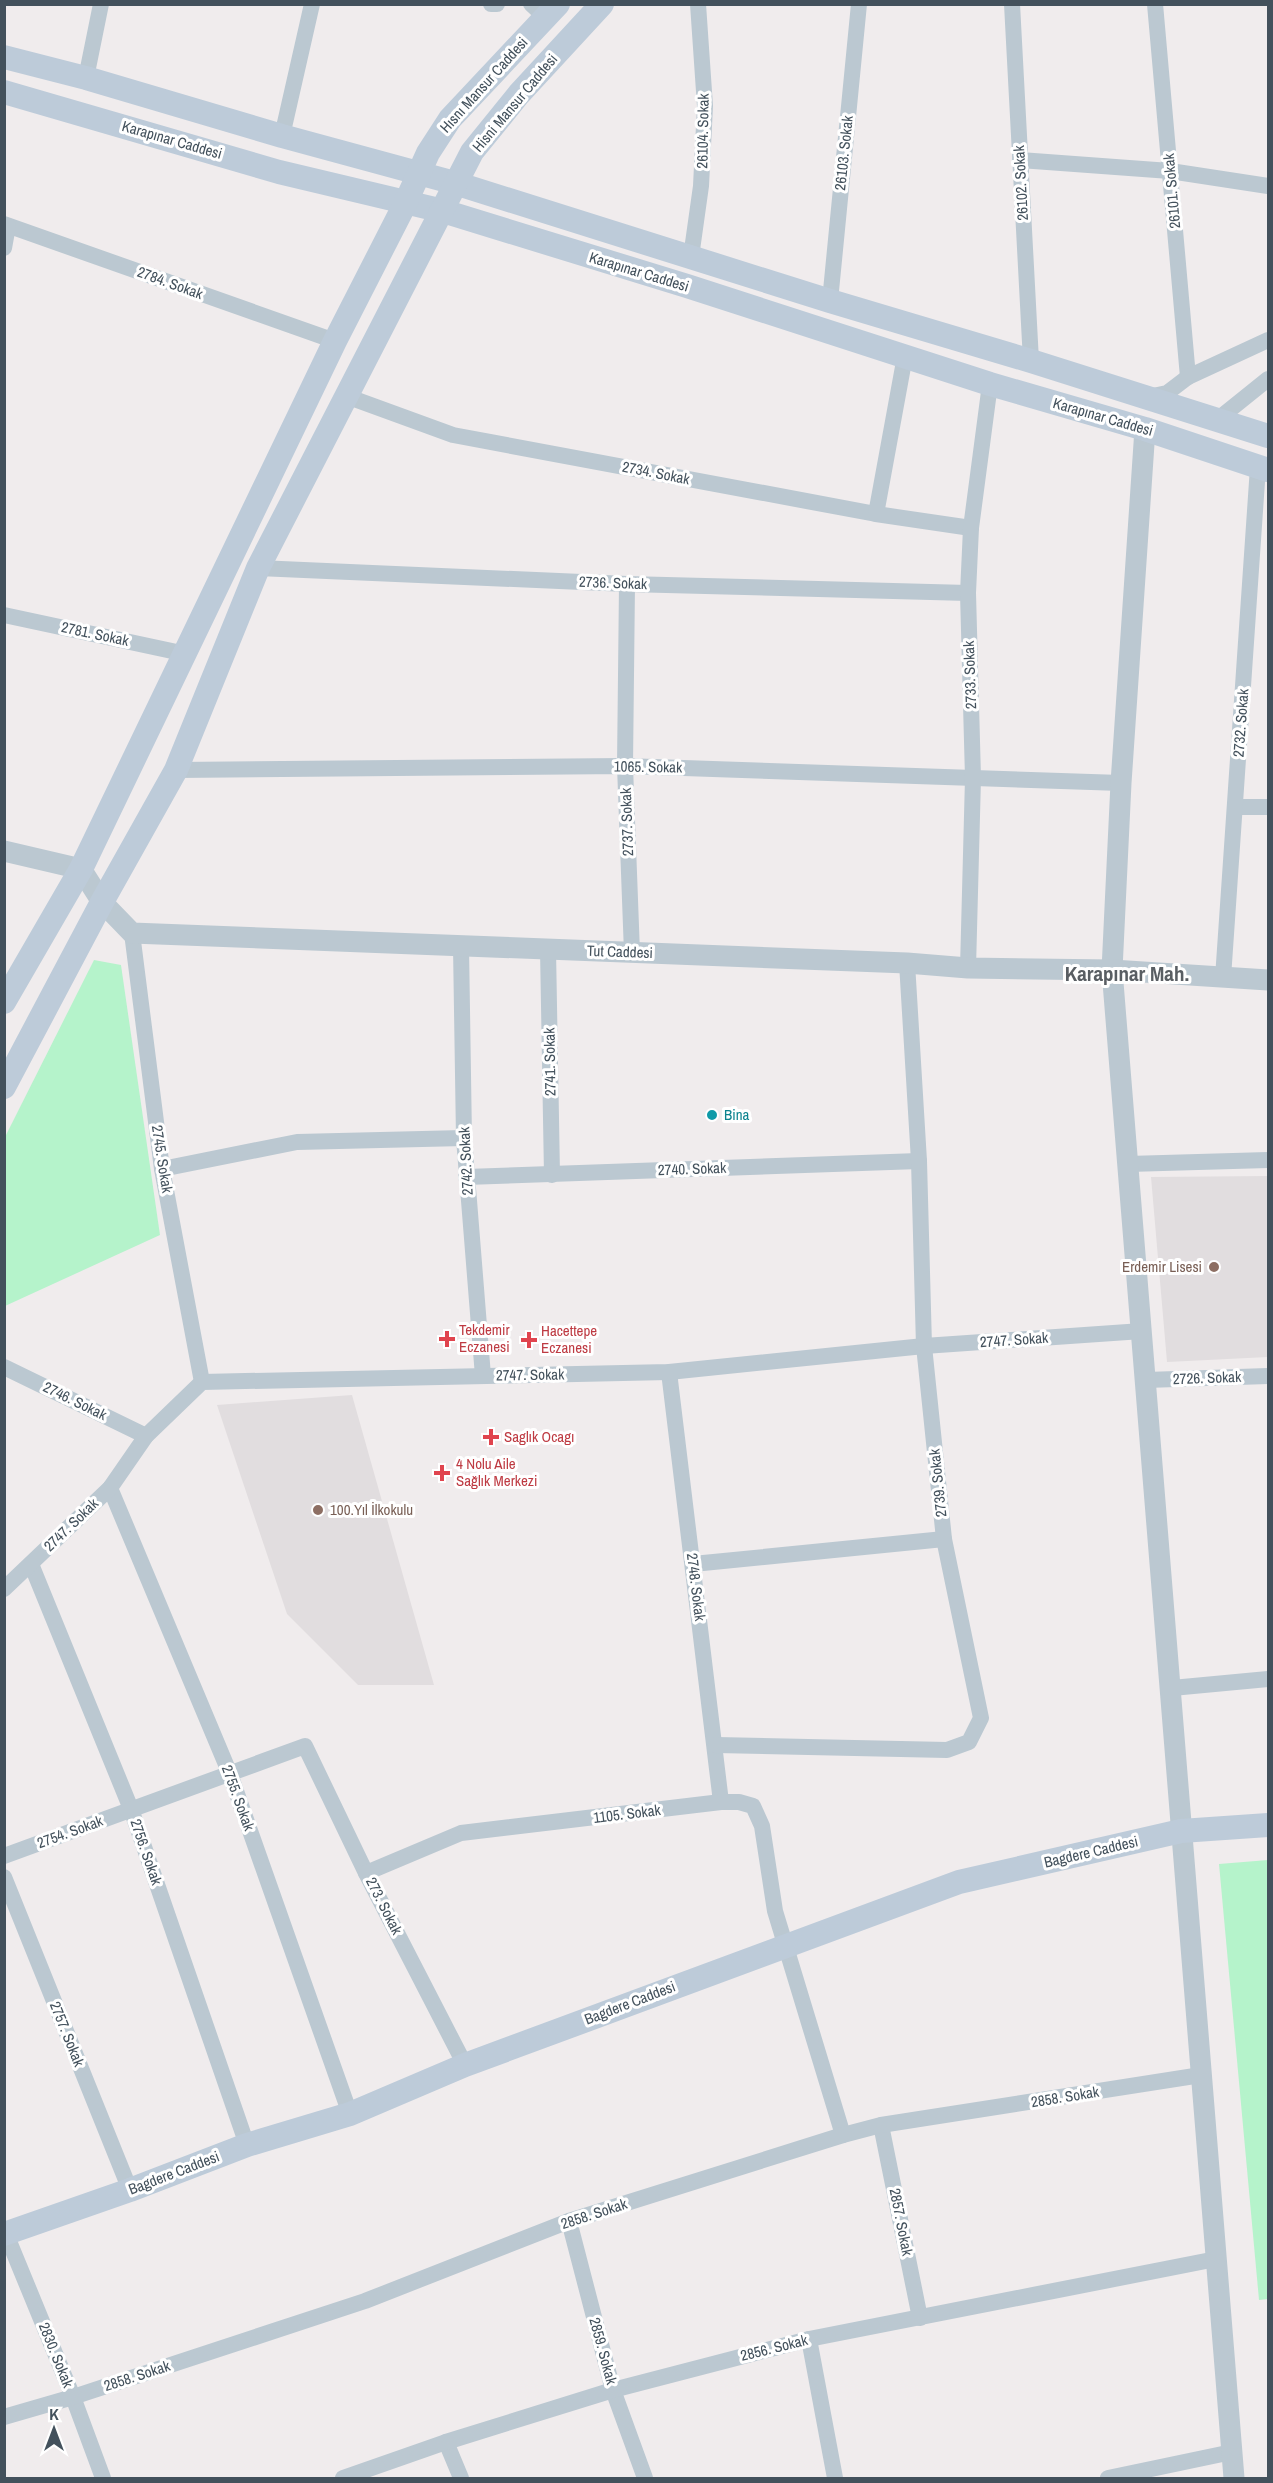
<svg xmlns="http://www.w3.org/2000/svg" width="1273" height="2483" font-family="'Archivo Narrow',sans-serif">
	<rect width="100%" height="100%" fill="#f0eced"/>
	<!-- education -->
	<g fill="#e1dddf">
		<polygon points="1268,1176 1268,1357 1167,1362 1151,1177"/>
		<polygon points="352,1395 434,1685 358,1685 287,1614 217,1405"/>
	</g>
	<!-- green -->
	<g fill="#b5f3cb">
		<polygon points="94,960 121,965 160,1235 5,1306 5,1137"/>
		<polygon points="1268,1860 1268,2299 1259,2300 1219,1864"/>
	</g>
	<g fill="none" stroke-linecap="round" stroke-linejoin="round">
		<!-- minor -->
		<g stroke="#bbc8d1" stroke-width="16">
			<polyline points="491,4 497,4"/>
			<polyline points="531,4 546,18"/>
			<polyline points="1012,4 1031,361"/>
			<polyline points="1155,4 1188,377"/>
			<polyline points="86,78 101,4"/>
			<polyline points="282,136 312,4"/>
			<polyline points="1020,160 1170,171 1268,186"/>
			<polyline points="4,224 335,341"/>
			<polyline points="4,248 8,226"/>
			<polyline points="691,257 701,186 705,106 698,4"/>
			<polyline points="830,301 859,4"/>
			<polyline points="346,396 453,435 876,514 971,528"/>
			<polyline points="1148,397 1167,393 1188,377 1268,340"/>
			<polyline points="1217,420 1268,379"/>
			<polyline points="876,514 905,356"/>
			<polyline points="258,568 627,584 968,593"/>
			<polyline points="627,584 625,766 632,953"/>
			<polyline points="4,615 186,654"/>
			<polyline points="176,770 625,766 1121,783"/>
			<polyline points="1235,807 1268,807"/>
			<polyline points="132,933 162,1169 202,1382"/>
			<polyline points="461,946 464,1138 483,1376"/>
			<polyline points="548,949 552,1175"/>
			<polyline points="968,968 973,778 968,593 971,528 990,384"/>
			<polyline points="1223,978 1258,467"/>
			<polyline points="1128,1164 1268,1160"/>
			<polyline points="162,1169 297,1142 464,1138"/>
			<polyline points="466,1177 919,1161"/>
			<polyline points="4,1367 146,1436"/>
			<polyline points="669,1372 721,1802"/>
			<polyline points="1146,1380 1268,1376"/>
			<polyline points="110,1488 230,1774 350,2114"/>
			<polyline points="31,1564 131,1809 247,2145"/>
			<polyline points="693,1564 944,1539"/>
			<polyline points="4,1589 110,1488 146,1436 202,1382 669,1372 924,1346 1142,1331"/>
			<polyline points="1172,1688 1268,1679"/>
			<polyline points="716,1745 947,1750 969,1742 981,1718 944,1539 924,1346 919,1161 907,963"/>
			<polyline points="4,1856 305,1746 366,1873 465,2065"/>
			<polyline points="366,1873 461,1833 721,1802 739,1802 753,1806 762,1826 775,1911 843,2135"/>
			<polyline points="4,1877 130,2190"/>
			<polyline points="881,2125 920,2318"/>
			<polyline points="569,2221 613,2390 645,2478"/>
			<polyline points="4,2229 73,2397 103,2478"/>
			<polyline points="809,2339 835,2478"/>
			<polyline points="4,2417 73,2397 365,2301 569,2221 843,2135 881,2125 1201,2075"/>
			<polyline points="446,2442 461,2478"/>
			<polyline points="343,2478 446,2442 613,2390 809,2339 1216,2259"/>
			<polyline points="1108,2478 1232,2452"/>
		</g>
		<!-- tertiary -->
		<g stroke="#bbc8d1" stroke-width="21">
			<polyline points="1145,429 1121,783 1112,970 1234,2478"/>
			<polyline points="4,851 81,869 102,902 132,933 907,963 968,968 1112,970 1268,980"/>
		</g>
		<!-- secondary -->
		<g stroke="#bdcbd9" stroke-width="24">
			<polyline points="4,57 86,78 282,136 455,183 830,301 1031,361 1268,436"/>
			<polyline points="4,92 279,172 443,211 687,286 990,384 1145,429 1268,470"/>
			<polyline points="4,1002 81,869 335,341 405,204 428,153 450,119 558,4"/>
			<polyline points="4,1087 102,902 176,770 258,568 472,152 519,94 602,4"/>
			<polyline points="4,2234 130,2190 247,2145 350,2114 465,2065 959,1882 1181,1831 1268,1825"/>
		</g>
	</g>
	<!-- markers -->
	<circle fill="#0f9aa8" stroke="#fff" stroke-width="2" cx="712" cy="1115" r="6"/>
	<g fill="#8d6e63" stroke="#fff" stroke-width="2">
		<circle cx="1214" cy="1267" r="6"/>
		<circle cx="318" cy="1510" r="6"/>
	</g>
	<g fill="#e0444e" stroke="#fff" stroke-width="2">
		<path d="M444 1330h6v6h6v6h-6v6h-6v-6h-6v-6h6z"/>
		<path d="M526 1331h6v6h6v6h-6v6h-6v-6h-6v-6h6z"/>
		<path d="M488 1428h6v6h6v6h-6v6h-6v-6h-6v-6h6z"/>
		<path d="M439 1464h6v6h6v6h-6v6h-6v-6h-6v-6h6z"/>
	</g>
	<g text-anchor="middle" stroke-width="6" stroke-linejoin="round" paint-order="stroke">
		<!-- street labels -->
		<g font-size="15" fill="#43515c" stroke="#fff">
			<text transform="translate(484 85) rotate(-48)" y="5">Hısnı Mansur Caddesi</text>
			<text transform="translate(515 103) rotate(-50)" y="5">Hisni Mansur Caddesi</text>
			<text transform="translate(703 131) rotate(-89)" y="5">26104. Sokak</text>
			<text transform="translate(172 140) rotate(16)" y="5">Karapınar Caddesi</text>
			<text transform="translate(844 153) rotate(-84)" y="5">26103. Sokak</text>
			<text transform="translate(1021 183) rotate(-93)" y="5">26102. Sokak</text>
			<text transform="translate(1172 191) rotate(-95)" y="5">26101. Sokak</text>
			<text transform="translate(639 272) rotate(17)" y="5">Karapınar Caddesi</text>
			<text transform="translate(170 283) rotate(20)" y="5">2784. Sokak</text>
			<text transform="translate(1103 417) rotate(16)" y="5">Karapınar Caddesi</text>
			<text transform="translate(656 473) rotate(11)" y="5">2734. Sokak</text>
			<text transform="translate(613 583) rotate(2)" y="5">2736. Sokak</text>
			<text transform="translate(95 634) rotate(12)" y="5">2781. Sokak</text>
			<text transform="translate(970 675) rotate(-92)" y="5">2733. Sokak</text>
			<text transform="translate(1241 723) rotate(-86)" y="5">2732. Sokak</text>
			<text transform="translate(648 767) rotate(1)" y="5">1065. Sokak</text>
			<text transform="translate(627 822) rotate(-92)" y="5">2737. Sokak</text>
			<text transform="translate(620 952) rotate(2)" y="5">Tut Caddesi</text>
			<text transform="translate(550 1062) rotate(-91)" y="5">2741. Sokak</text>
			<text transform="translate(162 1159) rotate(81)" y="5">2745. Sokak</text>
			<text transform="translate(466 1161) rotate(-93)" y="5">2742. Sokak</text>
			<text transform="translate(692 1169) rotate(-2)" y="5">2740. Sokak</text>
			<text transform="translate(1014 1340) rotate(-4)" y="5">2747. Sokak</text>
			<text transform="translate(530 1375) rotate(-1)" y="5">2747. Sokak</text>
			<text transform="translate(1207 1378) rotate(-2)" y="5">2726. Sokak</text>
			<text transform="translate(75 1401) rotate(26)" y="5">2746. Sokak</text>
			<text transform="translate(938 1483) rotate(-96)" y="5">2739. Sokak</text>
			<text transform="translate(71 1525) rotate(-44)" y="5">2747. Sokak</text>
			<text transform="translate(696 1587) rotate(83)" y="5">2748. Sokak</text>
			<text transform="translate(238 1798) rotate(70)" y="5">2755. Sokak</text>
			<text transform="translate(627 1814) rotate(-7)" y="5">1105. Sokak</text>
			<text transform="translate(70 1832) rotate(-20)" y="5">2754. Sokak</text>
			<text transform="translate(146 1852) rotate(71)" y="5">2756. Sokak</text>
			<text transform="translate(1091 1852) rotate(-13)" y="5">Bagdere Caddesi</text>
			<text transform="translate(384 1906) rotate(63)" y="5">273. Sokak</text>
			<text transform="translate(630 2003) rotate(-21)" y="5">Bagdere Caddesi</text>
			<text transform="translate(67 2034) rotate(68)" y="5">2757. Sokak</text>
			<text transform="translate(1065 2097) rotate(-9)" y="5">2858. Sokak</text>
			<text transform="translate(174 2173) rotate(-21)" y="5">Bagdere Caddesi</text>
			<text transform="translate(594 2214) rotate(-18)" y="5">2858. Sokak</text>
			<text transform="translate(901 2222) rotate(79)" y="5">2857. Sokak</text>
			<text transform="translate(774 2348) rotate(-14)" y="5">2856. Sokak</text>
			<text transform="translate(603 2351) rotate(75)" y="5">2859. Sokak</text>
			<text transform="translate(56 2355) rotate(68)" y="5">2830. Sokak</text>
			<text transform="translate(137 2376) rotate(-18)" y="5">2858. Sokak</text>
		</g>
		<!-- culture labels -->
		<g font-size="15" fill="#0d838f" stroke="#fff" text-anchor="start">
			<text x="724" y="1120">Bina</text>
		</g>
		<!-- education labels -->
		<g font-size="15" fill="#785e54" stroke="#fff" text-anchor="end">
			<text x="1202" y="1272">Erdemir Lisesi</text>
			<text x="330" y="1515" text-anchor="start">100.Yıl İlkokulu</text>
		</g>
		<!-- health labels -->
		<g font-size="15" fill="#be3a42" stroke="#fff" text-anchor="start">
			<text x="459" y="1335">Tekdemir<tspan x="459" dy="17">Eczanesi</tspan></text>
			<text x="541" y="1336">Hacettepe<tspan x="541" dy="17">Eczanesi</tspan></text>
			<text x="504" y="1442">Saglık Ocagı</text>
			<text x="456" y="1469">4 Nolu Aile<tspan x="456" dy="17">Sağlık Merkezi</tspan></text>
		</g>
		<!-- district labels -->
		<g font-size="21" font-weight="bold" fill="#595e63" stroke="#fff">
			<text x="1127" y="981">Karapınar Mah.</text>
		</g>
	</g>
	<!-- border -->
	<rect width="1273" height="2483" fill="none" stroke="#43515c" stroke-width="12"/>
	<!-- north arrow -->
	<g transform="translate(54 2429)" stroke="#ffffff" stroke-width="4.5" paint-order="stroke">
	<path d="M0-4.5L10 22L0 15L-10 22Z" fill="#43515c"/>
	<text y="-9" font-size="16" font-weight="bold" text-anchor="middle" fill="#43515c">K</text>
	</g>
</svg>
